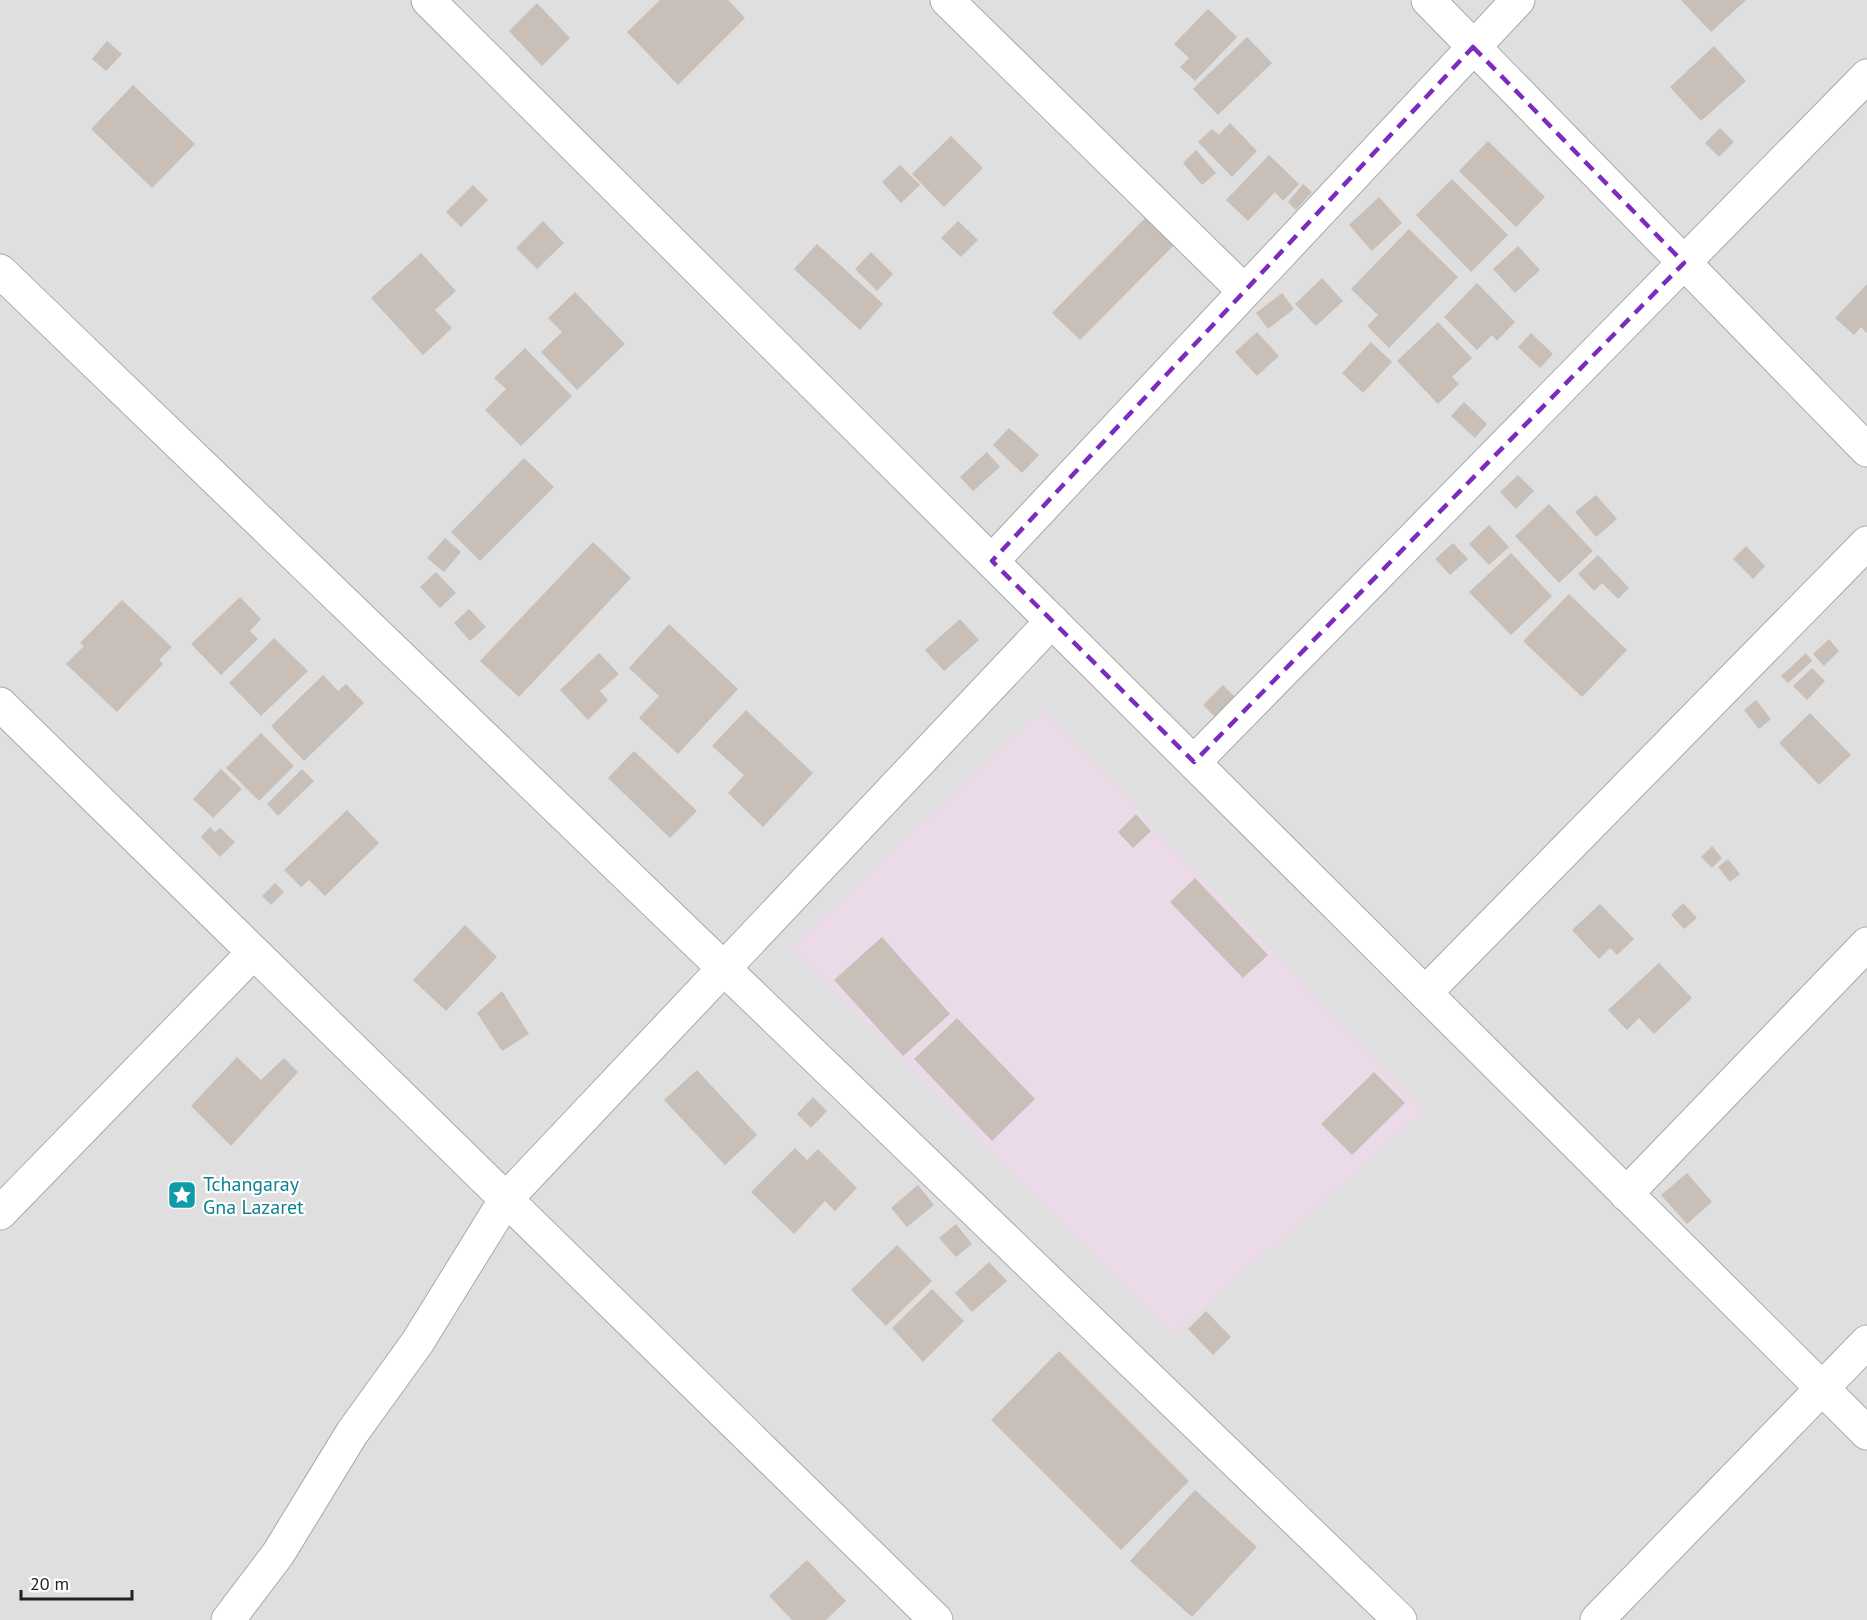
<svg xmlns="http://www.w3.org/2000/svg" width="1867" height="1620" font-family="'PT Sans',sans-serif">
	<rect width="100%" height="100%" fill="#f2efe9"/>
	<!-- residential -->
	<rect fill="#e0dfdf" x="0" y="0" width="1867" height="1620"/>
	<!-- industrial -->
	<polygon fill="#ebdbe8" points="1043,710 1425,1112 1173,1336 790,946"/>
	<!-- building -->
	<g fill="#c7bfb8">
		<polygon points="660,0 728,0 745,18 678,85 627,32"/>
		<polygon points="1681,0 1746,0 1711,32"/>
		<polygon points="537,3 570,38 542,66 509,31"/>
		<polygon points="1208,9 1237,37 1195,81 1180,67 1189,58 1174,44"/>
		<polygon points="1247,37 1272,63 1218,115 1193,89"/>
		<polygon points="107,41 122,54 106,71 92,59"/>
		<polygon points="1714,46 1746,81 1701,121 1670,87"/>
		<polygon points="133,85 195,144 152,188 91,129"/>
		<polygon points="1230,123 1257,151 1232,177 1198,142 1212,129 1219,135"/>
		<polygon points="1720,128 1734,142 1719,157 1705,143"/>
		<polygon points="951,136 983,168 944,207 912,174"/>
		<polygon points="1488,141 1545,197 1516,227 1459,171"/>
		<polygon points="1196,150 1216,173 1202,185 1183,163"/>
		<polygon points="1269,155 1299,184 1283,201 1275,192 1248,221 1226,200"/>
		<polygon points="900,165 920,185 901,203 882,182"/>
		<polygon points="1452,179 1508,235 1471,272 1416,215"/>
		<polygon points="1303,184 1312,192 1296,210 1288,202"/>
		<polygon points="473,185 488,200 461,227 446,212"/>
		<polygon points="1379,197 1402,223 1372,251 1349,225"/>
		<polygon points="1148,215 1176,243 1080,340 1052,313"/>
		<polygon points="543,221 564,243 537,269 516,248"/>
		<polygon points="958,221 978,240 961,257 941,238"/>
		<polygon points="1409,229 1458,277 1389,348 1367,326 1378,315 1351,289"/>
		<polygon points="817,244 883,304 860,330 794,269"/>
		<polygon points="1518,246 1540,270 1515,293 1493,269"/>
		<polygon points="871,252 893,274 877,291 855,269"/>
		<polygon points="421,253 456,291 435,310 452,328 423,355 371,298"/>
		<polygon points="1322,278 1343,301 1316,326 1295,304"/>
		<polygon points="1477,283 1515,322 1497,341 1492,335 1477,350 1444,317"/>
		<polygon points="1867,284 1867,333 1861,327 1854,335 1835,318"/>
		<polygon points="575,292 625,344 577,390 541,352 562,332 548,318"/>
		<polygon points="1282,293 1294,309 1268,329 1256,313"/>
		<polygon points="1438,322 1472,358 1452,377 1459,384 1438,404 1397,361"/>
		<polygon points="1257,332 1279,356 1257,376 1235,352"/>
		<polygon points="1531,333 1553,354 1540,368 1518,347"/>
		<polygon points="1371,342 1392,362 1363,393 1342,373"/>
		<polygon points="525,348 572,396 521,446 485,410 506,389 494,378"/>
		<polygon points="1464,402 1487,424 1475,438 1451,416"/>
		<polygon points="1009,428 1039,455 1022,473 993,445"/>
		<polygon points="987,452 1000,467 973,491 960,477"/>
		<polygon points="524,458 554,487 480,561 451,532"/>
		<polygon points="1518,475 1534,491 1516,509 1500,492"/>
		<polygon points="1596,495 1617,519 1596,537 1575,512"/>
		<polygon points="1549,504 1593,551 1559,583 1515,536"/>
		<polygon points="1489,525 1509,547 1489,565 1469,544"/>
		<polygon points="445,538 461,552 444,572 427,558"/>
		<polygon points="593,542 631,578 519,697 480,661"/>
		<polygon points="1453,543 1468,559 1450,575 1435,559"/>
		<polygon points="1746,546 1765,566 1753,579 1733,559"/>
		<polygon points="1511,553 1552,596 1511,635 1469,592"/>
		<polygon points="1598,555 1629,588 1618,599 1602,583 1594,591 1578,574"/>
		<polygon points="436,572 456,593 440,608 420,587"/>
		<polygon points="1569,594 1627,650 1582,697 1523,641"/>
		<polygon points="240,597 261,619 250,631 258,639 221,675 191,644"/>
		<polygon points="122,600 172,647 159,660 163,664 117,712 66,664 84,646 80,643"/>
		<polygon points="469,609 486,627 470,641 454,623"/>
		<polygon points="960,619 979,640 944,671 925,650"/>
		<polygon points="669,624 738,689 678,754 639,718 659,696 629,668"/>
		<polygon points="274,638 308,671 261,716 229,683"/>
		<polygon points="1829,639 1839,651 1824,666 1813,654"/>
		<polygon points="599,653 619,674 600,691 608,700 588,720 560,690"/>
		<polygon points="1806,653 1812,661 1788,683 1781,676"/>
		<polygon points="1812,668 1825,681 1807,700 1793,686"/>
		<polygon points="323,675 338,691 346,684 364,703 304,761 271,726"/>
		<polygon points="1223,685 1236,698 1216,718 1203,705"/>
		<polygon points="1756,700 1771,719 1759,729 1744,710"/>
		<polygon points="746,710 813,773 763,827 728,793 744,775 712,746"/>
		<polygon points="1810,713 1851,755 1819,785 1779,743"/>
		<polygon points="261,733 294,766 259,801 226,768"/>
		<polygon points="634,751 697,811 670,838 608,778"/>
		<polygon points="221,769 242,789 213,818 193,799"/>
		<polygon points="302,769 314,781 278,816 267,804"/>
		<polygon points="347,810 379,843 325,896 309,880 301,887 284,870"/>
		<polygon points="1136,814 1151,831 1133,848 1118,832"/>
		<polygon points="210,827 215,832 220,828 235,842 220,857 201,837"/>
		<polygon points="1712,846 1722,858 1712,868 1701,857"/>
		<polygon points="1728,859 1740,874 1730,882 1718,867"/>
		<polygon points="1195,878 1268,955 1243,978 1170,902"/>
		<polygon points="275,883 284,892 271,905 262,896"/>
		<polygon points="1683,903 1697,918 1684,929 1671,915"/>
		<polygon points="1600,904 1634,939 1617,955 1610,948 1599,959 1572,930"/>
		<polygon points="465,925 497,957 446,1011 413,980"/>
		<polygon points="882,937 950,1014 903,1056 834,980"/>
		<polygon points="1659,963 1692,998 1654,1034 1639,1018 1627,1030 1608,1010"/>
		<polygon points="502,991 529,1034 502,1051 477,1013"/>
		<polygon points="957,1018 1035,1099 992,1141 914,1059"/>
		<polygon points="237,1057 261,1080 284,1058 298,1072 231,1146 191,1106"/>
		<polygon points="697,1070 757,1135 725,1165 664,1100"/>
		<polygon points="1374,1072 1405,1103 1352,1155 1321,1124"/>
		<polygon points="813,1097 827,1111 811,1128 797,1114"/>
		<polygon points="795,1148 807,1160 818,1149 857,1188 835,1211 825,1201 794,1234 751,1192"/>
		<polygon points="1687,1173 1712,1202 1687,1224 1661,1195"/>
		<polygon points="918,1185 934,1205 907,1227 891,1208"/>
		<polygon points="956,1224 972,1244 956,1257 939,1238"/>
		<polygon points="897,1245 932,1281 886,1326 851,1290"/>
		<polygon points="989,1262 1007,1281 972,1312 955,1293"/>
		<polygon points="932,1289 964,1321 923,1362 892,1328"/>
		<polygon points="1206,1311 1231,1337 1213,1355 1188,1329"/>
		<polygon points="1059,1351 1189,1481 1121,1550 991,1420"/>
		<polygon points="1195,1490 1257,1547 1192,1617 1130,1561"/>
		<polygon points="807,1560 846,1601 826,1620 792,1620 769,1596"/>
	</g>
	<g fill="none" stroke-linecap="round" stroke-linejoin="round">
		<!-- minor casing -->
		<g stroke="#a9a9a9" stroke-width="35">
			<g id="minor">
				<polyline points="428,0 1867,1433"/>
				<polyline points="947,0 1244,291"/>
				<polyline points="1428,0 1867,450"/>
				<polyline points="0,271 1400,1620"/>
				<polyline points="992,561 1518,0"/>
				<polyline points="0,704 936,1620"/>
				<polyline points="1194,762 1867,76"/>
				<polyline points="1425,993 1867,543"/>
				<polyline points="1626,1194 1867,944"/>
				<polyline points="0,1213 253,953"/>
				<polyline points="228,1620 278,1554 352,1433 417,1343 506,1199 1052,621"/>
				<polyline points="1597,1620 1867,1342"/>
			</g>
		</g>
		<!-- minor -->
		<use href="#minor" stroke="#fff" stroke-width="33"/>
	</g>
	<!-- marked area -->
	<path fill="none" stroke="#7b2cbf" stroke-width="4.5" stroke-dasharray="12 8" stroke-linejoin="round" d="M1473,47L1684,263L1194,762L992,561Z"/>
	<!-- icons -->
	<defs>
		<g id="sight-square" transform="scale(1.5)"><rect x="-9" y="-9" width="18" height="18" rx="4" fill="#0f9aa8" stroke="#fff"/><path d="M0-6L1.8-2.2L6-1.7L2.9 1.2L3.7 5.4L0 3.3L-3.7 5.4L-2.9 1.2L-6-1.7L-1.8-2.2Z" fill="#fff"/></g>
	</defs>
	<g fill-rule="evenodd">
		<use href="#sight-square" x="182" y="1195"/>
	</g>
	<g text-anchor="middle" stroke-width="4.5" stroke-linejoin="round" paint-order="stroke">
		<!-- culture labels -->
		<g font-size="20" fill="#0d838f" stroke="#fff" text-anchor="start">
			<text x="203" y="1191">Tchangaray<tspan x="203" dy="23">Gna Lazaret</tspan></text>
		</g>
	</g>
	<!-- scale -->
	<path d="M21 1590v9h111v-9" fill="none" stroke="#222222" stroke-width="3"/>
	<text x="30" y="1590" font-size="18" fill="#222222" stroke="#ffffff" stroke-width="4.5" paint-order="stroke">20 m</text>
</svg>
